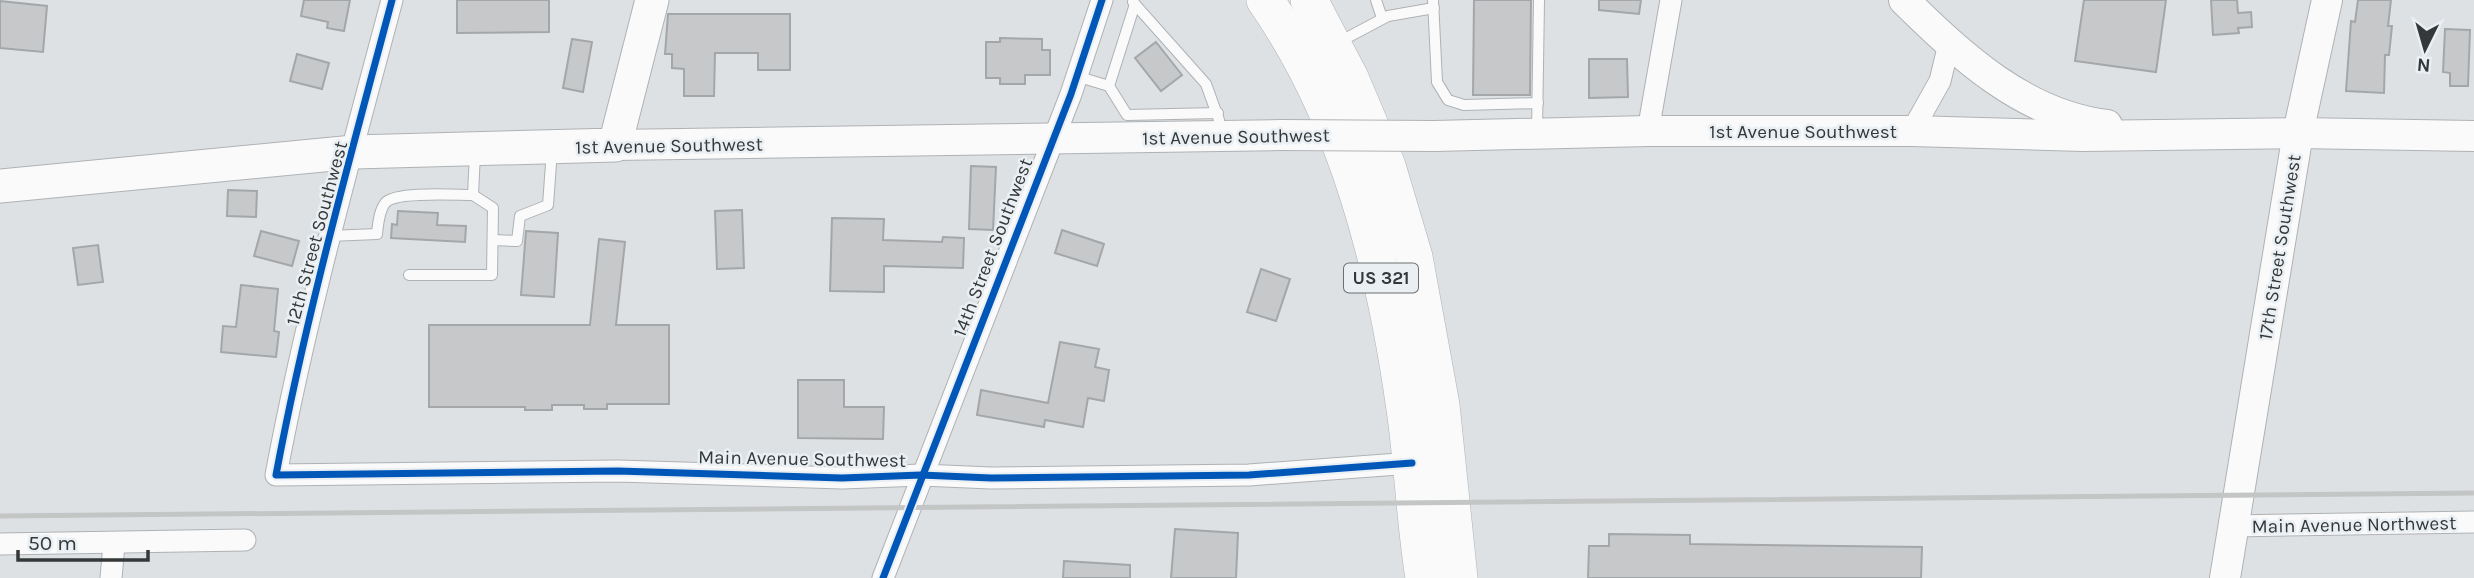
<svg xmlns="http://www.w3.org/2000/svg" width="2474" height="578" font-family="Karla,sans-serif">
	<rect width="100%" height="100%" fill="#dee1e4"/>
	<!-- building -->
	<g fill="#c6c8ca" stroke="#a4a7a9" stroke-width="2">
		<polygon points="304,0 350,0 344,31 327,28 328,22 301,16"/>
		<polygon points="457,0 549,0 549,32 457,33"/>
		<polygon points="1474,0 1531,0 1530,95 1473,95"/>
		<polygon points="1599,0 1641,0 1639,14 1599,10"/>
		<polygon points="2084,0 2166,0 2156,72 2075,61"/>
		<polygon points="2211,0 2237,0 2238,13 2251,12 2252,27 2238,28 2239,33 2213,35"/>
		<polygon points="2358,0 2391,0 2388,26 2392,26 2389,55 2385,55 2384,93 2346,91 2351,21 2355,22"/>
		<polygon points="0,1 47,6 43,52 0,48"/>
		<polygon points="668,14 790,14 790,70 758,70 758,53 715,53 714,96 684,96 684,69 672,68 672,54 665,54"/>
		<polygon points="2445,29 2470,30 2468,86 2450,86 2450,73 2443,72"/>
		<polygon points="1000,38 1042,39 1042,50 1050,50 1050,75 1025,75 1025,84 1000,84 1000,78 986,78 986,42 1000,42"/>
		<polygon points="572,39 592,42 583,92 563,88"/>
		<polygon points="1156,42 1182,75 1161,91 1135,58"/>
		<polygon points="297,54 329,63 322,89 290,81"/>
		<polygon points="1589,59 1627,59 1628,97 1589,98"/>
		<polygon points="971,166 996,167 993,230 969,229"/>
		<polygon points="228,190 257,191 256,217 227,216"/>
		<polygon points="742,210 744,268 717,269 715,211"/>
		<polygon points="398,211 438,213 437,225 466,226 465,242 391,238 392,224 397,225"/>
		<polygon points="832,218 884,219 883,240 942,242 943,237 964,238 963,268 884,266 884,292 830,291"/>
		<polygon points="1062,230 1104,244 1097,266 1055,253"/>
		<polygon points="261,231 299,241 292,266 254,256"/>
		<polygon points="526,231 558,233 554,297 521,295"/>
		<polygon points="599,239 625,242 616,325 669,325 669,404 607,404 607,409 584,409 584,405 552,405 552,410 525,410 525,407 429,407 429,325 590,325"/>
		<polygon points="98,245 103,282 78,285 73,248"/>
		<polygon points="1261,269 1290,279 1276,321 1247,312"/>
		<polygon points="241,285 278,289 274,331 279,332 276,357 221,352 223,326 236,327"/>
		<polygon points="1060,342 1099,349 1095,367 1109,370 1104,401 1088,398 1083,427 1045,420 1044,427 977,415 981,390 1048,403"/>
		<polygon points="798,380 844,380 844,407 884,407 883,439 798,438"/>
		<polygon points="1175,529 1238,533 1236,578 1171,578"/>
		<polygon points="1609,534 1690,535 1690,544 1922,547 1921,578 1588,578 1589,546 1609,546"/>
		<polygon points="1064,561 1130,565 1130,578 1063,578"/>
	</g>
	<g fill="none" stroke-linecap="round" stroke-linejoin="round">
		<!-- lane casing -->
		<g stroke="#afb2b4" stroke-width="12">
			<g id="lane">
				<polyline points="1376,0 1382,18"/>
				<polyline points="1433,0 1437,82 1448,100 1464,105 1538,103"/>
				<polyline points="1133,2 1206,84 1219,120"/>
				<polyline points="1135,4 1109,86 1127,115 1218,113"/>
				<polyline points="1339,42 1388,16 1434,8"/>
				<polyline points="1076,76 1109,86"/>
				<polyline points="1537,131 1539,0"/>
				<path d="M329,236L377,234C378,224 379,210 386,202C398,191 455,195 473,195L475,153"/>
				<polyline points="493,240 517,241 520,216 548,205 552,150"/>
				<polyline points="409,275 492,275 493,208 473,195"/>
			</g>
		</g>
		<!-- street casing -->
		<g stroke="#afb2b4" stroke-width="23">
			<g id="street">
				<path d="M392,0C350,158 306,315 276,475L618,471L842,478L921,475L991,478L1249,475L1412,463"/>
				<polyline points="1648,131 1671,0"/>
				<polyline points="1912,131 1940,81 1949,44"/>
				<polyline points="2233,526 2474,522"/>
				<polyline points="0,544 245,540"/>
				<polyline points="111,578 114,544"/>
				<polyline points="883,578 1071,94 1102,0"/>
			</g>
		</g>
		<!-- secondary casing -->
		<g stroke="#afb2b4" stroke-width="32">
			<g id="secondary">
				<path d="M1904,0C1961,56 2024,115 2107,125"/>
				<polyline points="1434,136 1648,131 1912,131 2083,136 2298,133 2474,136"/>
				<polyline points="615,145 1282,135"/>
				<polyline points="2225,578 2298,133 2327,0"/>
			</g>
		</g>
		<!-- primary casing -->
		<g stroke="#afb2b4" stroke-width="35">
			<polyline id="primary" points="0,186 354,152 615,145 652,0"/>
		</g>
		<!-- highway casing -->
		<g stroke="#afb2b4" stroke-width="38">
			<g id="highway">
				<path d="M1265,0C1348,119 1385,267 1405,409C1413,465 1415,522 1424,578"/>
				<polyline points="1309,0 1350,78 1387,166 1414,257 1441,405 1459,578"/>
			</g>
		</g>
		<!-- lane -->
		<use href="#lane" stroke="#fafafb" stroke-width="10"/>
		<!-- street -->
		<use href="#street" stroke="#fafafb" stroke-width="21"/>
		<!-- secondary -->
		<use href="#secondary" stroke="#fafafb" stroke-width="30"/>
		<!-- primary -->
		<use href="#primary" stroke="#fafafb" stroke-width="33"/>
		<!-- highway -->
		<use href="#highway" stroke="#fafafb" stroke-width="37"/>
		<!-- rail -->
		<polyline stroke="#c4c5c5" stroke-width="5" points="0,516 2474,493"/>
		<!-- secondary-bridge casing -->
		<g stroke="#afb2b4" stroke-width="32" stroke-linecap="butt">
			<polyline id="secondary-bridge" points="1282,135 1434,136"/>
		</g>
		<!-- secondary-bridge -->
		<use href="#secondary-bridge" stroke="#fafafb" stroke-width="30"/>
		<!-- cycleway casing -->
		<g stroke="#e9eff3" stroke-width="11">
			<g id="cycleway">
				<path d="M392,0C350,158 306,315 276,475L618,471L842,478L921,475L991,478L1249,475L1412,463"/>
				<polyline points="883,578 1071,94 1102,0"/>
			</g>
		</g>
		<!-- cycleway -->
		<use href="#cycleway" stroke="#0057b8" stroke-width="7"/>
	</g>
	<g text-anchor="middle" stroke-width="5" stroke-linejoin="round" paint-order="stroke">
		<!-- shield labels -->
		<rect fill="#e9eff3" stroke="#6b6f71" stroke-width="2" x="1344" y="263.5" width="74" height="29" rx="5"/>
		<g font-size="18" font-weight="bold" fill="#353839">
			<text x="1381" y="284">US 321</text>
		</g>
		<!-- street labels -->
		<g font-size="19" fill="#353839" stroke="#e9eff3">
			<text x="1803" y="138">1st Avenue Southwest</text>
			<text transform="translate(1236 136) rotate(-1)" y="7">1st Avenue Southwest</text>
			<text transform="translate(669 145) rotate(-1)" y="7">1st Avenue Southwest</text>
			<text transform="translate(316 233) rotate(-75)" y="7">12th Street Southwest</text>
			<text transform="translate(992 247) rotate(-69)" y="7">14th Street Southwest</text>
			<text transform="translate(2279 247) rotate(-81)" y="7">17th Street Southwest</text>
			<text transform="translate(802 458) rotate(1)" y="7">Main Avenue Southwest</text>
			<text transform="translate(2354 524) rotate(-1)" y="7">Main Avenue Northwest</text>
		</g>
	</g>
	<!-- north arrow -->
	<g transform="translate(2425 49) rotate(185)" stroke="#e9eff3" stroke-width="5" paint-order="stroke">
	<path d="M0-5L12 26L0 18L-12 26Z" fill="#353839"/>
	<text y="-10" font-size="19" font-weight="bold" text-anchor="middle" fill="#353839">N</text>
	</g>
	<!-- scale -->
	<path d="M18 550v10h130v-10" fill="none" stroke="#353839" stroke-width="3.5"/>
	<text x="28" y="550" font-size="21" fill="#353839" stroke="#e9eff3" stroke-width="5" paint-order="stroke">50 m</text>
</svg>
